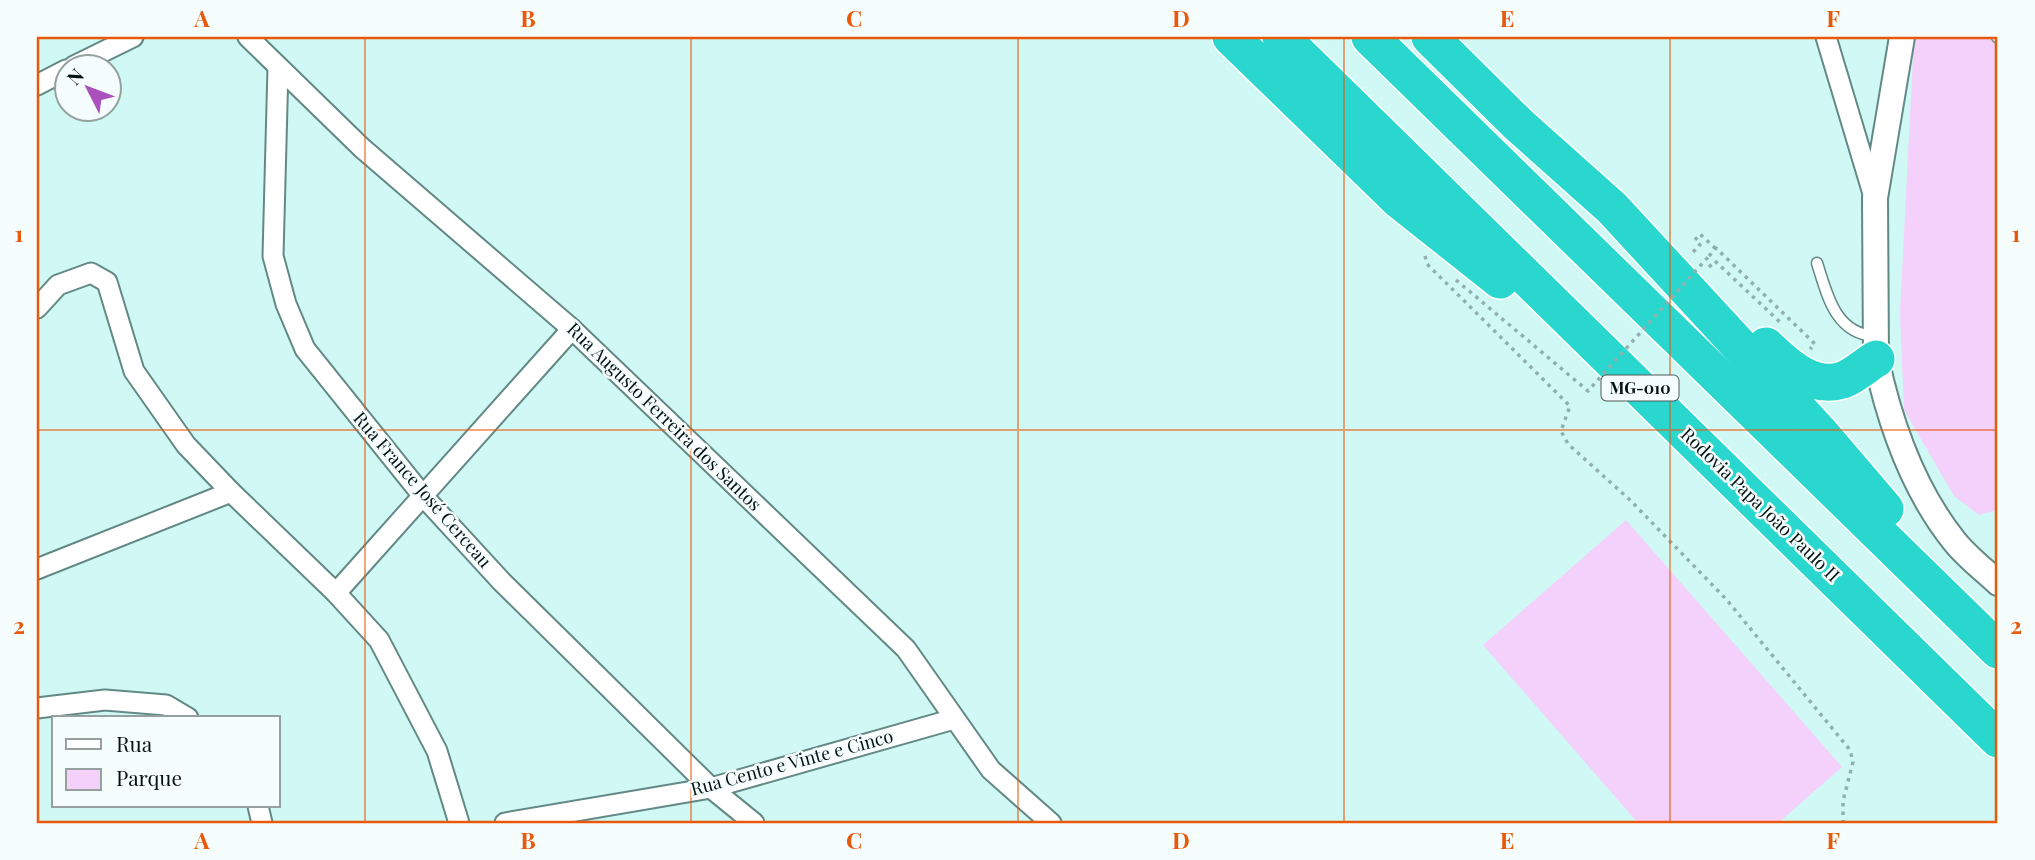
<svg xmlns="http://www.w3.org/2000/svg" width="2035" height="860" font-family="'Playfair Display',serif">
	<rect width="100%" height="100%" fill="#d0f8f4"/>
	<!-- green -->
	<g fill="#f4d1fb">
		<polygon points="1914,37 1998,37 1998,510 1979,515 1954,496 1904,410 1900,313"/>
		<polygon points="1626,520 1842,767 1778,823 1638,823 1483,645"/>
	</g>
	<g fill="none" stroke-linecap="round" stroke-linejoin="round">
		<!-- service casing -->
		<g stroke="#638986" stroke-width="13">
			<g id="service">
				<polyline points="1997,37 1998,38"/>
				<path d="M1817,263C1827,294 1835,334 1875,336"/>
			</g>
		</g>
		<!-- minor casing -->
		<g stroke="#638986" stroke-width="23">
			<g id="minor">
				<polyline points="248,37 362,148 572,329 906,649 991,770 1051,823"/>
				<polyline points="1826,37 1874,197"/>
				<polyline points="74,66 133,37"/>
				<polyline points="278,67 273,256 286,304 305,349 423,496 502,582 711,788 754,823"/>
				<polyline points="37,85 66,70"/>
				<polyline points="37,308 58,285 91,273 107,282 134,371 186,445 231,492 336,593 379,640 437,751 459,823"/>
				<polyline points="37,569 231,492"/>
				<polyline points="336,593 572,329"/>
				<polyline points="37,708 105,700 166,705 188,718"/>
				<polyline points="258,806 262,823"/>
				<polyline points="505,823 711,788 954,719"/>
			</g>
		</g>
		<!-- tertiary casing -->
		<g stroke="#638986" stroke-width="28">
			<path id="tertiary" d="M1902,37L1875,198L1876,359C1890,424 1913,490 1955,542C1967,557 1984,570 1998,583"/>
		</g>
		<!-- motorway casing -->
		<g stroke="#fff" stroke-width="40">
			<g id="motorway">
				<polyline points="1231,37 1399,200 1500,280"/>
				<polyline points="1281,37 1998,739"/>
				<polyline points="1370,37 1998,650"/>
				<polyline points="1430,37 1519,125 1612,208 1821,434 1885,509"/>
				<path d="M1766,346C1786,365 1812,390 1843,380C1854,376 1866,365 1876,359"/>
			</g>
		</g>
		<!-- path -->
		<g stroke="#90b0ad" stroke-width="3.5" stroke-dasharray="3.5 5" stroke-linecap="butt">
			<polyline points="1693,252 1700,245 1695,240 1700,234 1716,249"/>
			<polyline points="1425,256 1427,264 1570,406 1561,431 1568,444 1630,500 1726,599 1850,750 1853,762 1843,801 1843,823"/>
			<polyline points="1709,256 1716,248 1815,344 1810,349"/>
			<polyline points="1709,267 1715,261 1781,323"/>
		</g>
		<!-- service -->
		<use href="#service" stroke="#fff" stroke-width="10"/>
		<!-- minor -->
		<use href="#minor" stroke="#fff" stroke-width="19"/>
		<!-- tertiary -->
		<use href="#tertiary" stroke="#fff" stroke-width="24"/>
		<!-- motorway -->
		<use href="#motorway" stroke="#29d7ce" stroke-width="37"/>
		<!-- path-bridge -->
		<polyline stroke="#90b0ad" stroke-width="3.5" stroke-dasharray="3.5 5" stroke-linecap="butt" points="1456,280 1588,391 1709,256"/>
	</g>
	<!-- grid -->
	<path fill="none" stroke="#e8590c" stroke-width="2" stroke-opacity="0.55" d="M365,37V823M691,37V823M1018,37V823M1344,37V823M1670,37V823M37,430H1998"/>
	<g text-anchor="middle" stroke-width="5" stroke-linejoin="round" paint-order="stroke">
		<!-- shield labels -->
		<rect fill="#f6fefd" stroke="#4d5958" stroke-width="2" x="1601.5" y="375.5" width="77" height="25" rx="5"/>
		<g font-size="16" font-weight="bold" fill="#041211">
			<text x="1640" y="394">MG-010</text>
		</g>
		<!-- street labels -->
		<g font-size="18" fill="#041211" stroke="#f6fefd">
			<text transform="translate(664 417) rotate(44)" y="6">Rua Augusto Ferreira dos Santos</text>
			<text transform="translate(422 490) rotate(49)" y="6">Rua France José Cerceau</text>
			<text transform="translate(1760 505) rotate(44)" y="6">Rodovia Papa João Paulo II</text>
			<text transform="translate(792 763) rotate(-15)" y="6">Rua Cento e Vinte e Cinco</text>
		</g>
	</g>
	<!-- border -->
	<rect width="2035" height="860" fill="none" stroke="#f6fefd" stroke-width="77"/>
	<!-- legend -->
	<rect x="52" y="716" width="228" height="91" fill="#f6fefd" stroke="#95a09f" stroke-width="2"/>
	<rect x="66" y="739" width="35" height="10" fill="#ffffff" stroke="#95a09f" stroke-width="2"/>
	<text x="116" y="752" font-size="21" fill="#041211">Rua</text>
	<rect x="66" y="769" width="35" height="21" fill="#f4d1fb" stroke="#95a09f" stroke-width="2"/>
	<text x="116" y="786" font-size="21" fill="#041211">Parque</text>
	<!-- north arrow -->
	<g transform="translate(88 88) rotate(312)"><circle r="33" fill="#f6fefd" stroke="#95a09f" stroke-width="2"/>
	<path d="M0-5L12 26L0 18L-12 26Z" fill="#ab51bd"/>
	<text y="-10" font-size="19" font-weight="bold" text-anchor="middle" fill="#041211">N</text>
	</g>
	<rect x="38" y="38" width="1958" height="784" fill="none" stroke="#e8590c" stroke-width="2.5"/>
	<g font-size="23" text-anchor="middle" font-weight="bold" fill="#e8590c">
		<text x="202" y="27">A</text>
		<text x="528" y="27">B</text>
		<text x="854" y="27">C</text>
		<text x="1181" y="27">D</text>
		<text x="1507" y="27">E</text>
		<text x="1833" y="27">F</text>
		<text x="19" y="242">1</text>
		<text x="2016" y="242">1</text>
		<text x="19" y="634">2</text>
		<text x="2016" y="634">2</text>
		<text x="202" y="849">A</text>
		<text x="528" y="849">B</text>
		<text x="854" y="849">C</text>
		<text x="1181" y="849">D</text>
		<text x="1507" y="849">E</text>
		<text x="1833" y="849">F</text>
	</g>
</svg>
